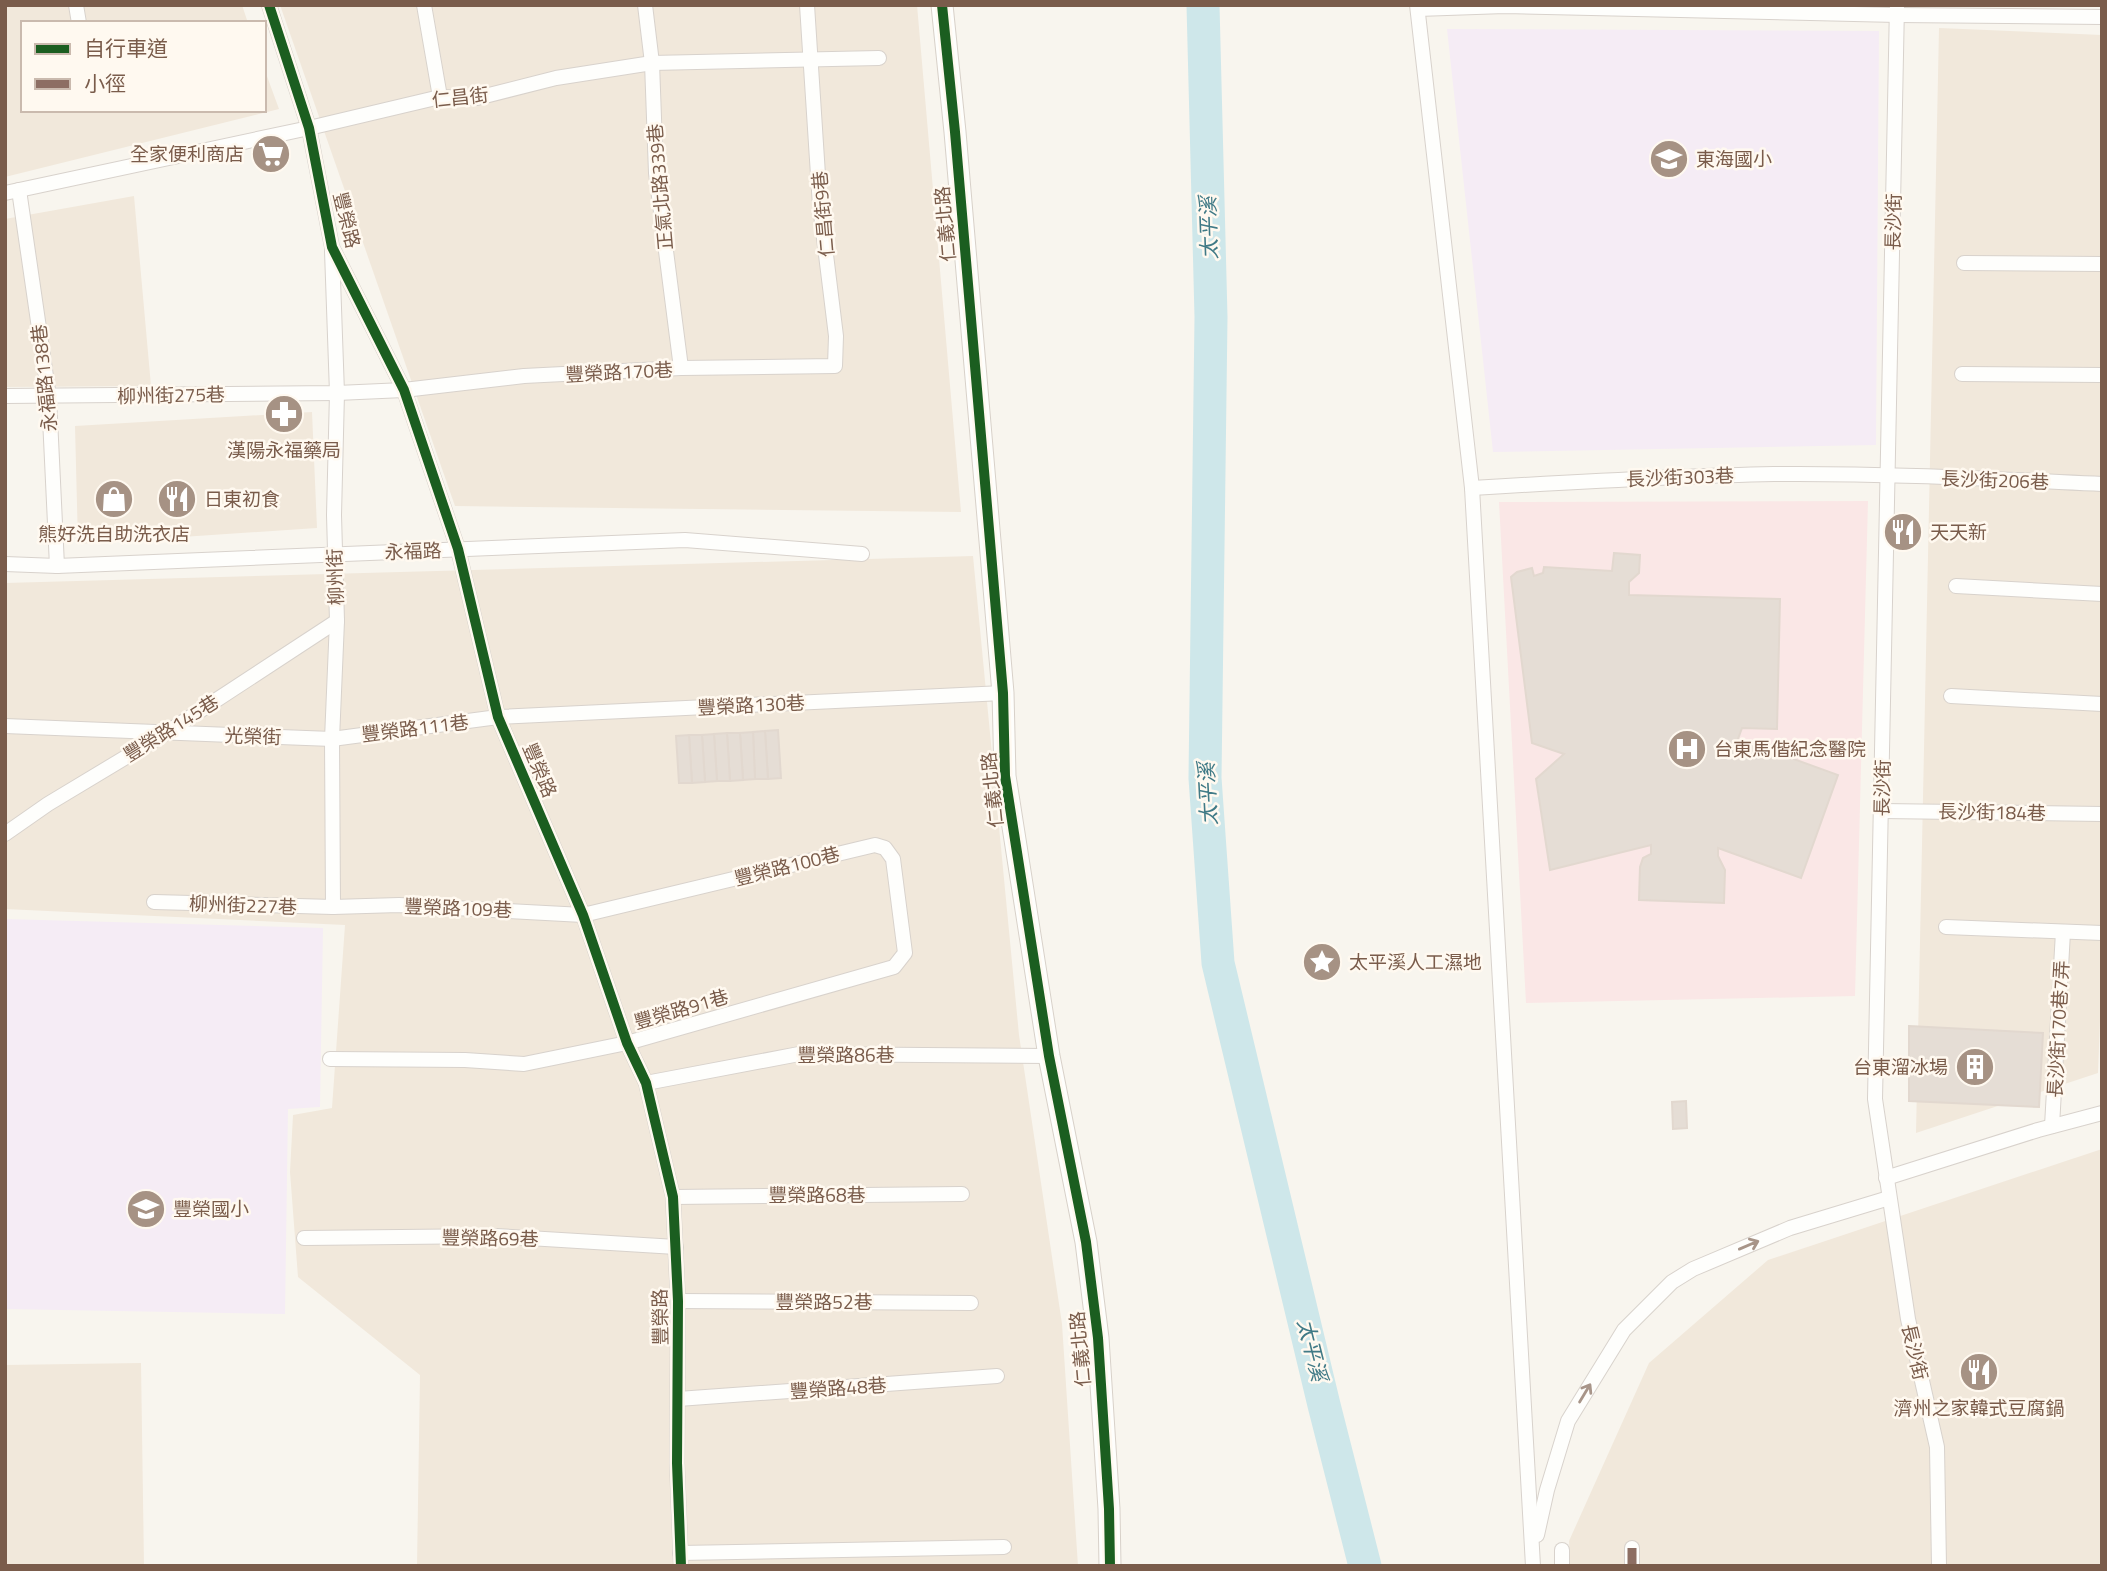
<svg xmlns="http://www.w3.org/2000/svg" width="2107" height="1571" font-family="'Titillium Web','Noto Sans TC',sans-serif">
	<rect width="100%" height="100%" fill="#f8f5ee"/>
	<!-- residential -->
	<g fill="#f1e8db">
		<polygon points="5,5 242,5 248,23 23,23 23,110 264,110 264,68 279,109 5,177"/>
		<polygon points="280,5 917,5 961,512 455,506"/>
		<polygon points="1939,28 2102,35 2102,969 2098,1073 1916,1133"/>
		<polygon points="134,196 151,386 5,387 5,219"/>
		<polygon points="312,412 317,528 78,544 75,426"/>
		<polygon points="973,556 1019,1035 1062,1324 1078,1566 417,1566 420,1375 298,1277 290,1172 293,1115 332,1108 345,925 5,909 5,583"/>
		<polygon points="2102,1149 2102,1566 1570,1566 1569,1541 1649,1363 1768,1260"/>
		<polygon points="141,1363 144,1566 5,1566 5,1365"/>
	</g>
	<!-- education -->
	<g fill="#f5ecf5">
		<polygon points="1447,29 1879,31 1876,445 1493,452"/>
		<polygon points="5,919 323,928 320,1107 288,1109 285,1314 5,1309"/>
	</g>
	<!-- medical -->
	<polygon fill="#fae7e6" points="1868,501 1855,996 1526,1003 1499,502"/>
	<g fill="none" stroke-linecap="round" stroke-linejoin="round">
		<!-- river -->
		<polyline stroke="#cee7ea" stroke-width="33" points="1203,5 1211,317 1205,778 1218,963 1324,1405 1365,1566"/>
	</g>
	<!-- building -->
	<g fill="#e5ddd5" stroke="#e2d8cf" stroke-width="2">
		<polygon points="1614,553 1640,555 1639,573 1629,582 1629,595 1780,599 1777,729 1742,728 1738,739 1838,775 1801,878 1718,848 1718,856 1725,870 1724,903 1639,900 1640,867 1643,858 1651,854 1651,845 1550,870 1536,779 1564,754 1532,743 1511,577 1517,572 1532,568 1534,576 1543,573 1544,567 1612,571"/>
		<polygon points="778,730 781,778 768,779 765,731"/>
		<polygon points="765,731 768,779 755,779 753,732"/>
		<polygon points="753,732 755,779 743,780 740,733"/>
		<polygon points="727,733 740,733 743,780 730,781"/>
		<polygon points="727,733 730,781 717,781 714,734"/>
		<polygon points="714,734 717,781 705,782 702,735"/>
		<polygon points="689,735 702,735 705,782 692,783"/>
		<polygon points="689,735 692,783 679,783 676,736"/>
		<polygon points="1909,1026 2043,1033 2039,1107 1909,1101"/>
		<polygon points="1686,1101 1687,1128 1673,1129 1672,1102"/>
	</g>
	<g fill="none" stroke-linecap="round" stroke-linejoin="round">
		<!-- street casing -->
		<g stroke="#d8d2cc" stroke-width="16">
			<g id="street">
				<polyline points="76,5 79,23"/>
				<polyline points="269,5 309,128 332,247 404,390 458,549 498,717 583,915 627,1043 646,1083 673,1197 678,1301 677,1463 681,1566"/>
				<polyline points="424,5 440,97"/>
				<polyline points="645,5 652,63 656,173 681,368"/>
				<polyline points="1417,5 1472,488 1533,1566"/>
				<polyline points="1897,5 1875,1099 1908,1319 1937,1447 1939,1566"/>
				<polyline points="1418,9 1505,6 1897,15 2102,17"/>
				<polyline points="19,190 49,397 57,566"/>
				<polyline points="5,193 309,128 440,97 477,98 556,78 652,63 879,58"/>
				<polyline points="332,251 337,393 334,515 337,621 332,739 333,907"/>
				<polyline points="1964,263 2102,264"/>
				<polyline points="1962,374 2102,375"/>
				<polyline points="5,396 337,393 404,390 524,376 681,368 835,366 836,336 820,206 807,5"/>
				<path d="M1472,488C1573,482 1673,476 1774,474C1883,473 1992,479 2102,484"/>
				<polyline points="5,564 57,566 685,540 862,554"/>
				<polyline points="1956,586 2102,594"/>
				<polyline points="1951,696 2102,704"/>
				<polyline points="5,726 332,739 498,717 1003,693"/>
				<polyline points="1882,811 2102,814"/>
				<polyline points="5,834 48,804 166,733 337,621"/>
				<polyline points="154,902 333,907 399,905 583,915 875,845 885,848 893,859 905,953 894,967 627,1043 524,1064 465,1060 330,1059"/>
				<polyline points="1946,927 2102,933"/>
				<polyline points="646,1083 799,1054 1049,1056"/>
				<polyline points="2052,1126 2063,932"/>
				<polyline points="1886,1178 2038,1130 2102,1113"/>
				<polyline points="673,1197 962,1194"/>
				<polyline points="304,1238 496,1236 676,1247"/>
				<polyline points="678,1301 971,1303"/>
				<polyline points="678,1399 997,1376"/>
				<polyline points="1537,1535 1547,1490 1568,1421 1624,1330 1672,1282 1693,1269 1790,1228 1889,1198"/>
				<polyline points="1632,1548 1632,1566"/>
				<polyline points="1562,1550 1562,1566"/>
				<polyline points="680,1553 1004,1547"/>
			</g>
		</g>
		<!-- secondary casing -->
		<g stroke="#d8d1c9" stroke-width="23">
			<polyline id="secondary" points="942,5 955,132 1003,693 1005,776 1049,1056 1086,1242 1098,1338 1109,1509 1110,1566"/>
		</g>
		<!-- street -->
		<use href="#street" stroke="#fefefc" stroke-width="14"/>
		<!-- secondary -->
		<use href="#secondary" stroke="#fefefc" stroke-width="21"/>
		<!-- quiet -->
		<polyline stroke="#8d6e63" stroke-width="9" stroke-dasharray="18 9" stroke-linecap="butt" points="1632,1548 1632,1566"/>
		<!-- cycleway casing -->
		<g stroke="#fff9f0" stroke-width="15">
			<g id="cycleway">
				<polyline points="269,5 309,128 332,247 404,390 458,549 498,717 583,915 627,1043 646,1083 673,1197 678,1301 677,1463 681,1566"/>
				<polyline points="942,5 955,132 1003,693 1005,776 1049,1056 1086,1242 1098,1338 1109,1509 1110,1566"/>
			</g>
		</g>
		<!-- cycleway -->
		<use href="#cycleway" stroke="#1b5e20" stroke-width="10"/>
	</g>
	<!-- one-way arrows -->
	<defs><path id="oneway-shaft" d="M-6 0H5M1.5-3L5.5 0L1.5 3" fill="none" stroke-width="1.6" stroke-linecap="round" stroke-linejoin="round" transform="scale(1.75)"/></defs>
	<g stroke="#a89589">
		<use href="#oneway-shaft" transform="translate(1749 1245) rotate(-23)"/>
		<use href="#oneway-shaft" transform="translate(1585 1393) rotate(-59)"/>
	</g>
	<!-- icons -->
	<defs>
		<g id="supermarket-disc" transform="scale(2.0125)"><circle r="9.5" fill="#a69284" stroke="#fff9f0"/><path d="M-6-5.5h2.5l.6 2H6L4.5 2H-2.5L-4.4-4H-6ZM-1.5 3.2a1.3 1.3 0 1 0 .1 0ZM3 3.2a1.3 1.3 0 1 0 .1 0Z" fill="#fff"/></g>
		<g id="school-disc" transform="scale(2.0125)"><circle r="9.5" fill="#a69284" stroke="#fff9f0"/><path d="M0-5L7-2L0 1L-7-2ZM-4 1L0 2.5L4 1V4Q0 6-4 4Z" fill="#fff"/></g>
		<g id="pharmacy-disc" transform="scale(2.0125)"><circle r="9.5" fill="#a69284" stroke="#fff9f0"/><path d="M-2-6h4v4h4v4h-4v4h-4v-4h-4v-4h4Z" fill="#fff"/></g>
		<g id="shop-disc" transform="scale(2.0125)"><circle r="9.5" fill="#a69284" stroke="#fff9f0"/><path d="M-5-2.5h2.3a2.7 3.5 0 0 1 5.4 0H5L5.5 6h-11ZM-1.5-2.5h3a1.5 2.3 0 0 0-3 0Z" fill="#fff"/></g>
		<g id="restaurant-disc" transform="scale(2.0125)"><circle r="9.5" fill="#a69284" stroke="#fff9f0"/><path d="M-5-6h1v4h1v-4h1v4h1v-4h1v5L-1.5 .5V6h-2V.5L-5-1ZM5-6V6H3V1.5H1.5Q1.5-4 5-6Z" fill="#fff"/></g>
		<g id="hospital-disc" transform="scale(2.0125)"><circle r="9.5" fill="#a69284" stroke="#fff9f0"/><path d="M-5-5h3v3.5h4V-5h3V5h-3V1.5h-4V5h-3Z" fill="#fff"/></g>
		<g id="sight-disc" transform="scale(2.0125)"><circle r="9.5" fill="#a69284" stroke="#fff9f0"/><path d="M0-6L1.8-2.2L6-1.7L2.9 1.2L3.7 5.4L0 3.3L-3.7 5.4L-2.9 1.2L-6-1.7L-1.8-2.2Z" fill="#fff"/></g>
		<g id="building-disc" transform="scale(2.0125)"><circle r="9.5" fill="#a69284" stroke="#fff9f0"/><path d="M-4-6H4V6H1V3H-1V6H-4ZM-2.5-4.3h1.7v1.8h-1.7ZM.8-4.3h1.7v1.8H.8ZM-2.5-1h1.7V.8h-1.7ZM.8-1h1.7V.8H.8Z" fill="#fff"/></g>
	</defs>
	<g fill-rule="evenodd">
		<use href="#supermarket-disc" x="271" y="154"/>
		<use href="#school-disc" x="1669" y="159"/>
		<use href="#pharmacy-disc" x="284" y="414"/>
		<use href="#shop-disc" x="114" y="499"/>
		<use href="#restaurant-disc" x="177" y="499"/>
		<use href="#restaurant-disc" x="1903" y="532"/>
		<use href="#hospital-disc" x="1687" y="749"/>
		<use href="#sight-disc" x="1322" y="962"/>
		<use href="#building-disc" x="1975" y="1067"/>
		<use href="#school-disc" x="146" y="1209"/>
		<use href="#restaurant-disc" x="1979" y="1372"/>
	</g>
	<g text-anchor="middle" stroke-width="5" stroke-linejoin="round" paint-order="stroke">
		<!-- street labels -->
		<g font-size="19" fill="#7a5c4b" stroke="#fff9f0">
			<text transform="translate(460 97) rotate(-6)" y="7">仁昌街</text>
			<text transform="translate(660 187) rotate(-95)" y="7">正氣北路339巷</text>
			<text transform="translate(823 214) rotate(-95)" y="7">仁昌街9巷</text>
			<text transform="translate(347 220) rotate(76)" y="7">豐榮路</text>
			<text transform="translate(1893 222) rotate(-89)" y="7">長沙街</text>
			<text transform="translate(945 224) rotate(-95)" y="7">仁義北路</text>
			<text transform="translate(619 372) rotate(-3)" y="7">豐榮路170巷</text>
			<text transform="translate(44 378) rotate(-96)" y="7">永福路138巷</text>
			<text transform="translate(171 395) rotate(-1)" y="7">柳州街275巷</text>
			<text transform="translate(1680 477) rotate(-2)" y="7">長沙街303巷</text>
			<text transform="translate(1995 480) rotate(2)" y="7">長沙街206巷</text>
			<text transform="translate(413 551) rotate(-2)" y="7">永福路</text>
			<text transform="translate(335 577) rotate(-92)" y="7">柳州街</text>
			<text transform="translate(751 705) rotate(-3)" y="7">豐榮路130巷</text>
			<text transform="translate(171 728) rotate(-32)" y="7">豐榮路145巷</text>
			<text transform="translate(415 728) rotate(-7)" y="7">豐榮路111巷</text>
			<text transform="translate(253 736) rotate(2)" y="7">光榮街</text>
			<text transform="translate(540 770) rotate(67)" y="7">豐榮路</text>
			<text transform="translate(1882 788) rotate(-89)" y="7">長沙街</text>
			<text transform="translate(992 790) rotate(-96)" y="7">仁義北路</text>
			<text transform="translate(1992 812) rotate(1)" y="7">長沙街184巷</text>
			<text transform="translate(787 866) rotate(-14)" y="7">豐榮路100巷</text>
			<text transform="translate(243 905) rotate(2)" y="7">柳州街227巷</text>
			<text transform="translate(458 908) rotate(2)" y="7">豐榮路109巷</text>
			<text transform="translate(681 1009) rotate(-16)" y="7">豐榮路91巷</text>
			<text transform="translate(2058 1029) rotate(-87)" y="7">長沙街170巷7弄</text>
			<text x="846" y="1062">豐榮路86巷</text>
			<text x="817" y="1202">豐榮路68巷</text>
			<text transform="translate(490 1238) rotate(1)" y="7">豐榮路69巷</text>
			<text x="824" y="1309">豐榮路52巷</text>
			<text transform="translate(660 1317) rotate(-91)" y="7">豐榮路</text>
			<text transform="translate(1080 1349) rotate(-95)" y="7">仁義北路</text>
			<text transform="translate(1915 1352) rotate(77)" y="7">長沙街</text>
			<text transform="translate(838 1388) rotate(-4)" y="7">豐榮路48巷</text>
		</g>
		<!-- poi labels -->
		<g font-size="19" fill="#7a5c4b" stroke="#fff9f0" text-anchor="start">
			<text x="244" y="161" text-anchor="end">全家便利商店</text>
			<text x="1696" y="166">東海國小</text>
			<text x="284" y="457" text-anchor="middle">漢陽永福藥局</text>
			<text x="204" y="506">日東初食</text>
			<text x="1930" y="539">天天新</text>
			<text x="114" y="541" text-anchor="middle">熊好洗自助洗衣店</text>
			<text x="1714" y="756">台東馬偕紀念醫院</text>
			<text x="1349" y="969">太平溪人工濕地</text>
			<text x="1948" y="1074" text-anchor="end">台東溜冰場</text>
			<text x="173" y="1216">豐榮國小</text>
			<text x="1979" y="1415" text-anchor="middle">濟州之家韓式豆腐鍋</text>
		</g>
		<!-- water labels -->
		<g font-size="21" font-style="italic" fill="#407a86" stroke="#fff9f0">
			<text transform="translate(1209 228) rotate(-92)" y="7">太平溪</text>
			<text transform="translate(1208 794) rotate(-93)" y="7">太平溪</text>
			<text transform="translate(1312 1350) rotate(76)" y="7">太平溪</text>
		</g>
	</g>
	<!-- border -->
	<rect width="2107" height="1571" fill="none" stroke="#7a5c4b" stroke-width="14"/>
	<!-- legend -->
	<rect x="21" y="21" width="245" height="91" fill="#fff9f0" stroke="#cabaae" stroke-width="2"/>
	<rect x="35" y="44" width="35" height="10" fill="#1b5e20" stroke="#cabaae" stroke-width="2"/>
	<text x="84" y="56" font-size="21" fill="#7a5c4b">自行車道</text>
	<rect x="35" y="79" width="35" height="10" fill="#8d6e63" stroke="#cabaae" stroke-width="2"/>
	<text x="84" y="91" font-size="21" fill="#7a5c4b">小徑</text>
</svg>
